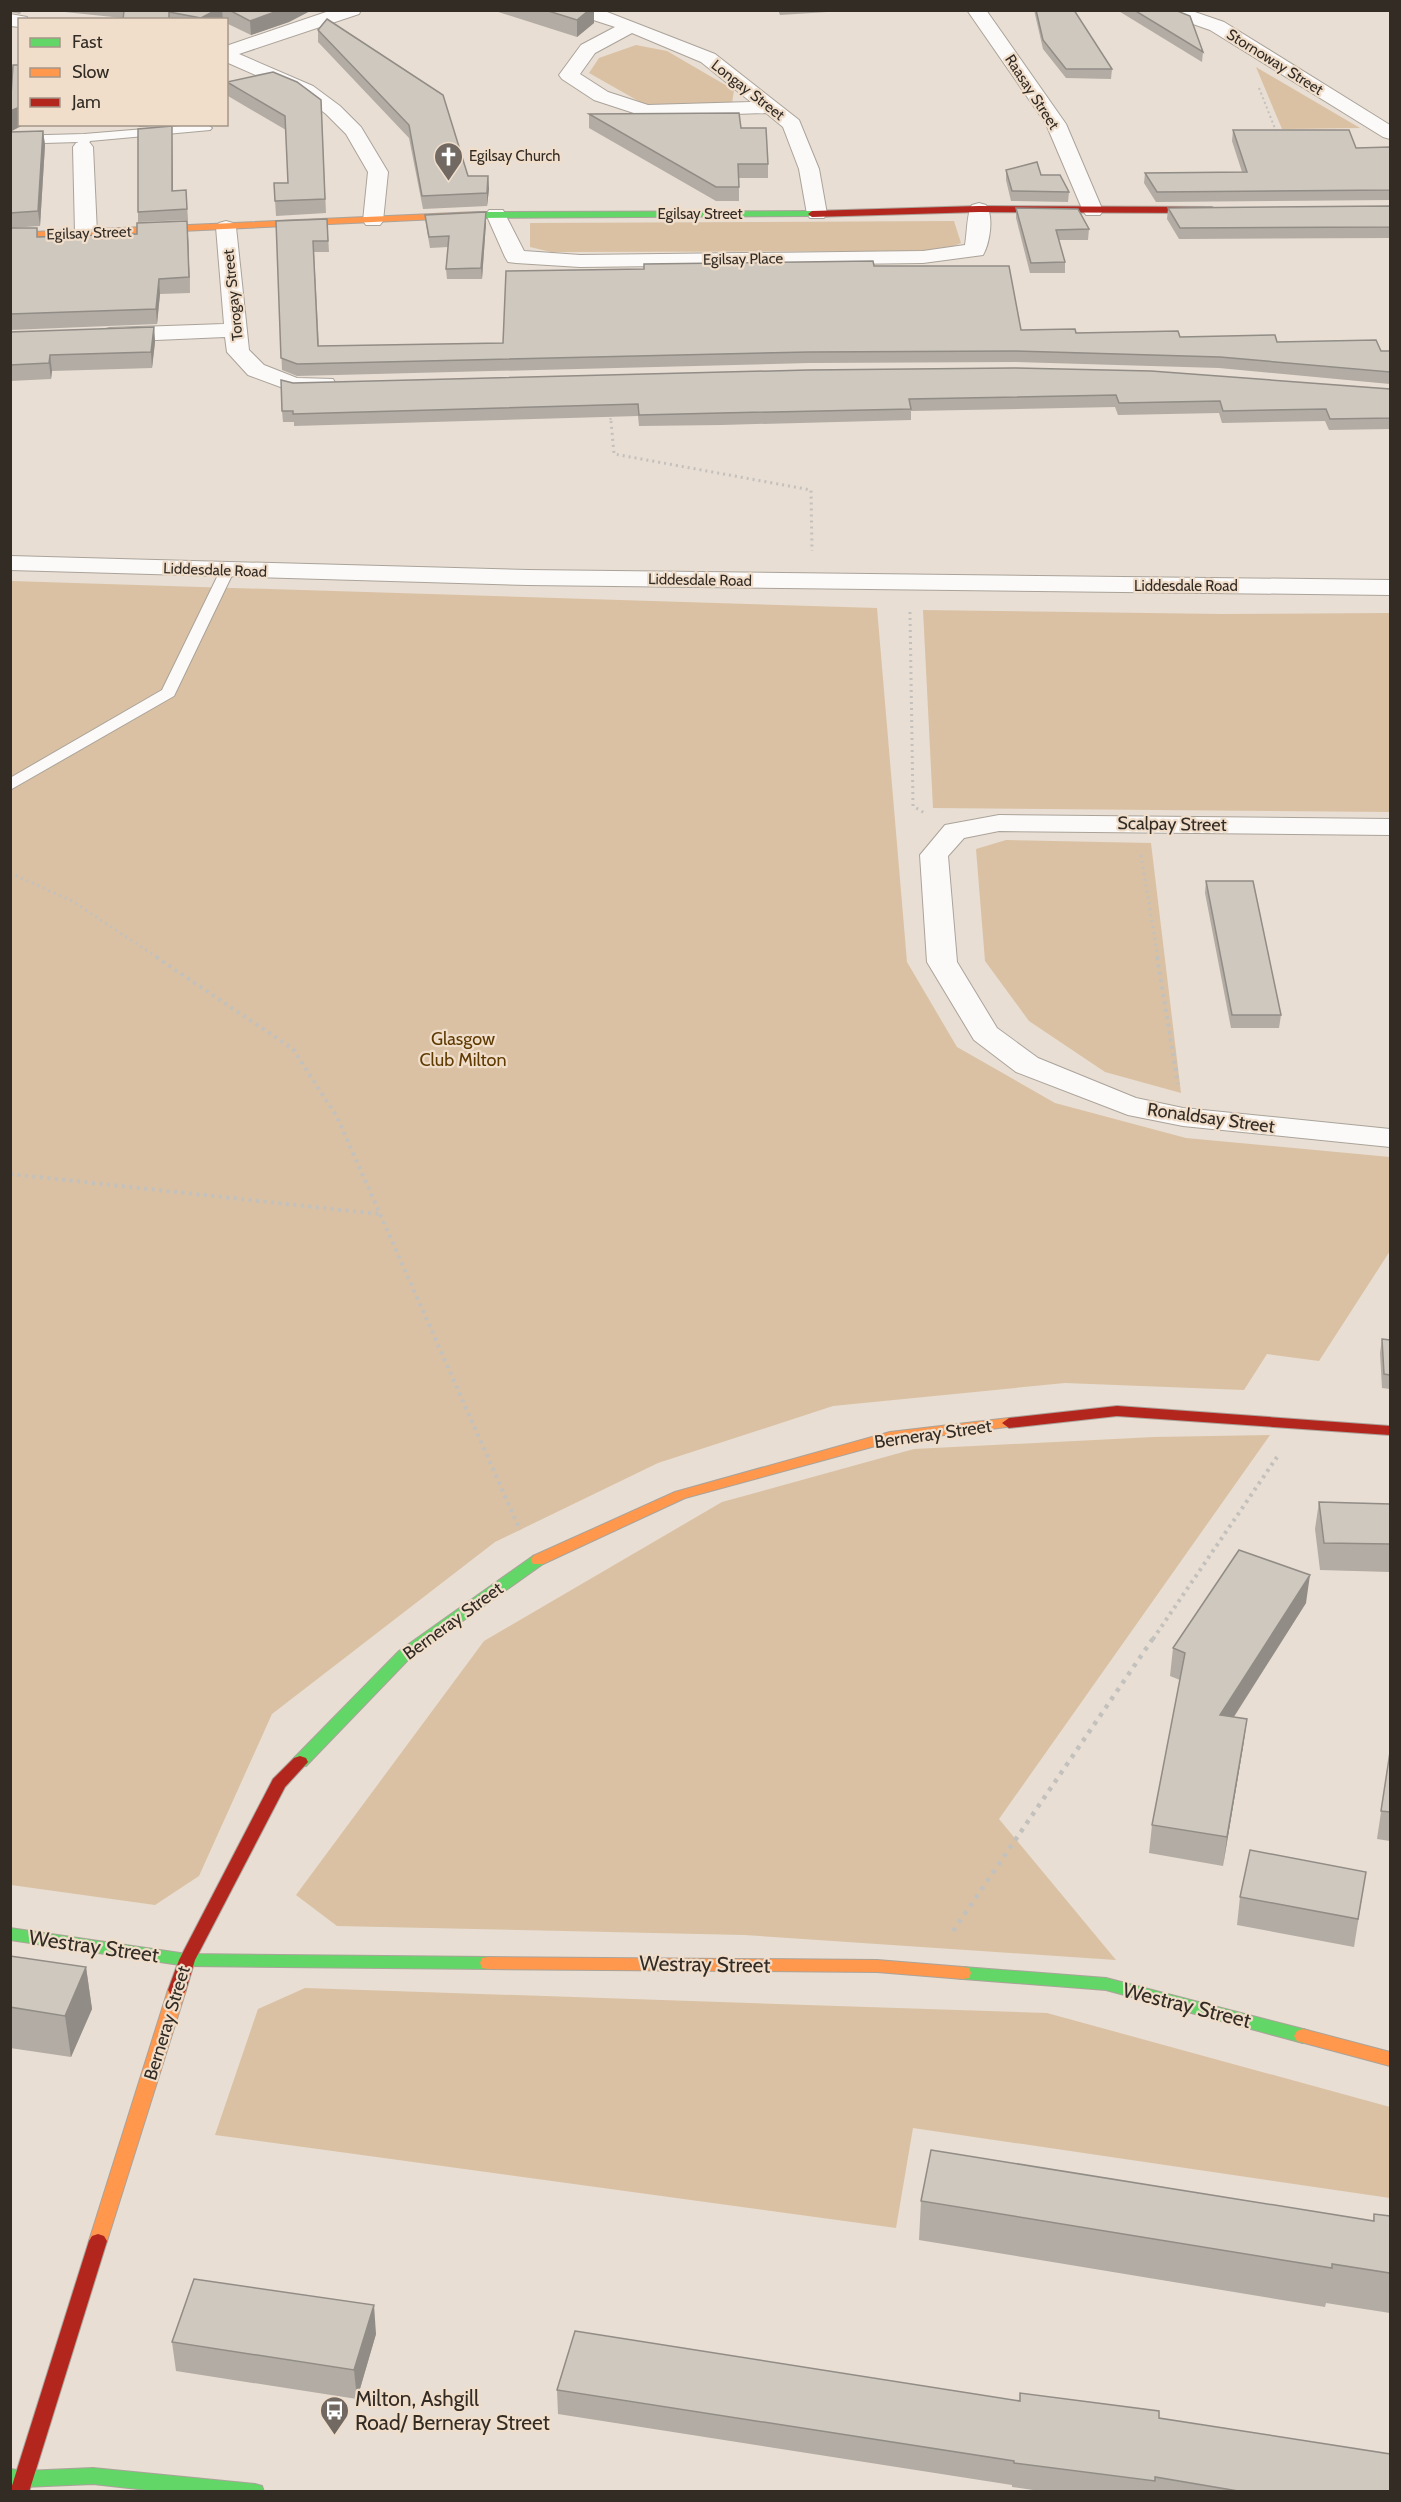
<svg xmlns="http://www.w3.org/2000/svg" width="1401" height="2502" font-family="Cabin,sans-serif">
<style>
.green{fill:#dac1a3}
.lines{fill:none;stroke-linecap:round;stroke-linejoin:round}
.lane-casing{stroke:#aaa39a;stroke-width:2}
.street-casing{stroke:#aaa39a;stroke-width:2}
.fast-casing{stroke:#aaa39a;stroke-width:2}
.slow-casing{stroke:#aaa39a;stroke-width:2}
.jam-casing{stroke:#aaa39a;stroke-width:2}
.path-far3{stroke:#c3c1bd;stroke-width:2;stroke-dasharray:2 3;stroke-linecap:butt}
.path-far2{stroke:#c3c1bd;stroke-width:3;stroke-dasharray:2 4;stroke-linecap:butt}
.path-far1{stroke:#c3c1bd;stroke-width:4;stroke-dasharray:3 4.5;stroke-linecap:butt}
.path{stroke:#c3c1bd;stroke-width:4.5;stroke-dasharray:4 6;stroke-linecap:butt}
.lane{fill:#fcfaf8;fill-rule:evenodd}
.street{fill:#fcfaf8;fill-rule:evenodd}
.fast{fill:#63d668;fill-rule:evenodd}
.slow{fill:#ff974d;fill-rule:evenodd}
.jam{fill:#b3261e;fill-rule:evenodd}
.wall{fill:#b2aca4}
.shaded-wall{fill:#918c86}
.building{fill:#cfc8bf;stroke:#918c86;stroke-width:1.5}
.labels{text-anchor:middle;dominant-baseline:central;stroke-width:4.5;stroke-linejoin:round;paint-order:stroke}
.far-street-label{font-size:15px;fill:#332c25;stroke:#f0decb}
.far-poi-label{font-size:15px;fill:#332c25;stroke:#f0decb;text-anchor:start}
.street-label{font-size:18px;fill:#332c25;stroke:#f0decb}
.park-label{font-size:18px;fill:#5f3b02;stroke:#f0decb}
.near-street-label{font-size:21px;fill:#332c25;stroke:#f0decb}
.near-poi-label{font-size:21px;fill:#332c25;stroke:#f0decb;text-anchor:start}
</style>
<rect width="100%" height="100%" fill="#e8ded3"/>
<!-- green -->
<path class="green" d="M636,45L667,51L734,90L732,104L649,107L589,73L599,58Z
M1256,67L1360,128L1282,129Z
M954,221L961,243L942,251L551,252L530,247V223Z
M11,581L877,608L907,962L957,1047L1055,1103L1186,1138L1390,1157V1251L1319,1361L1267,1354L1244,1390L1065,1383L833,1406L658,1463L495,1542L272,1714L199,1876L155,1905L11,1885Z
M923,610L1222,614L1390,613V812L933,808Z
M1006,840L1151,843L1181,1093L1105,1072L1029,1021L985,961L976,849Z
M1270,1435L999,1819L1116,1960L744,1935L337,1926L296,1895L484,1641L722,1502L914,1449L1154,1437Z
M305,1988L1047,2013L1390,2107V2198L913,2128L896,2228L215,2135L258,2009Z"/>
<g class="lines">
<defs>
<path id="lane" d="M206,124L212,128L210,130L90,141L87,150L83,151L77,147L78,142L10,144V136L84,134Z
M227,567L234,571L174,696L10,790V778L162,690L220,571Z"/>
<path id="street" d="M332,10H361L359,14L239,54L313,86L340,106L361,127L388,172L383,221L380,225H366L363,221L368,172L346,134L326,114L299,94L226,62V46Z
M573,10H602L715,54L799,120L819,169L827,214L824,218H810L807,214L799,169L783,127L766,113L646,117L594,100L562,79L559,75L581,45L615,27L575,14ZM632,33L701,62L751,102L648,105L608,92L580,74L595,53Z
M967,10H986L1066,124L1103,211L1100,215H1086L1083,211L1046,124Z
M1144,10H1189L1224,22L1390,125V139L1383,137L1210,30L1173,17L1146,14Z
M10,14L27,17L28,20H20V27L10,26Z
M83,141L90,143L93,147L97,233L93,237H79L75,233L73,147L76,143Z
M979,203L986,205C994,216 990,243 983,255L923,263L580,267L516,263L508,262L505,257L486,214L489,210H503L524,251L580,255L923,251L965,245C967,235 967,211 972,205Z
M226,221L233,223L236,227L249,350L264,365L297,378L333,379L336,384L333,389L294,392L248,375L227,352L225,337L110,342L102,340L99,335L102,330L110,328L224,324L216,227L219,223Z
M10,556L528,570L1390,580V595L528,585L10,570Z
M999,815L1390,819V835L999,831L964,838L948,856L957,962L997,1028L1038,1058L1136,1098L1183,1108L1390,1129V1147L1183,1126L1128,1115L1016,1072L974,1040L927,962L920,855L945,825Z"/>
<path id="fast" d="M812,211L816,214L815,216L478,218L474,215L478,212Z
M538,1555L543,1556L545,1560L543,1564L409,1659L306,1766H294L292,1762L294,1758L399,1651L533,1556Z
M10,1928L187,1954L488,1957L494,1958L496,1963L494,1968L488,1969L187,1966L10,1940Z
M963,1967L1106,1978L1303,2029L1309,2031L1312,2036L1309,2041L1303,2043L1106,1990L963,1979L957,1978L955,1973L957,1968Z
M93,2468L255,2484L262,2486L264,2492H165L93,2484L24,2487L10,2485V2469L24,2471Z"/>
<path id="slow" d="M478,212L481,213V217L10,239V233Z
M1009,1418L1016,1423L1014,1426L890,1442L685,1498L543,1564H533L531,1560L533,1556L675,1492L890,1432Z
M488,1957L877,1960L963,1967L969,1968L971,1973L969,1978L963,1979L877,1972L488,1969L482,1968L480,1963L482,1958Z
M177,1984L183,1985L186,1990L107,2241L104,2246L98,2248L92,2246L89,2241L168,1990L171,1985Z
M1303,2029L1390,2052V2066L1297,2041L1294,2036L1297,2031Z"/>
<path id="jam" d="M979,206L1212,207L1216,210L1212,213L979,212L812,217L808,214L812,211Z
M1117,1406L1390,1426V1435L1117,1416L1009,1428L1002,1423L1009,1418Z
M300,1756L306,1758L308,1762L285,1787L195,1960L186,1990L183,1995L177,1996L171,1995L168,1990L179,1960L273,1779L294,1758Z
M98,2234L104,2236L107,2241L29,2492H10L89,2241L92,2236Z"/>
</defs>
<!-- lane casing -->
<use href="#lane" class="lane-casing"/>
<!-- street casing -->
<use href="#street" class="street-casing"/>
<!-- fast casing -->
<use href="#fast" class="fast-casing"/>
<!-- slow casing -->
<use href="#slow" class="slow-casing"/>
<!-- jam casing -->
<use href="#jam" class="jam-casing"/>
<!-- path-far3 -->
<path class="path-far3" d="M1259,88L1276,131H1279
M610,413L611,423"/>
<!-- path-far2 -->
<path class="path-far2" d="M611,421L614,454L811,490L812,551
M910,612L913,806L926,814
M1141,855L1158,958
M10,873L72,901L158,958"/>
<!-- path-far1 -->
<path class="path-far1" d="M156,957L293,1049L337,1117L520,1530
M1157,957L1178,1084
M10,1174L379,1214
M1153,1639L1277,1457"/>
<!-- path -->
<path class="path" d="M953,1931L1154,1637"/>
<!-- lane -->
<use href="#lane" class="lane"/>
<!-- street -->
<use href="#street" class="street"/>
<!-- fast -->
<use href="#fast" class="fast"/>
<!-- slow -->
<use href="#slow" class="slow"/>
<!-- jam -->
<use href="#jam" class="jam"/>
</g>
<!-- wall -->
<path class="wall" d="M10,10H22L20,14L10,12Z
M45,10H312L289,22L251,35L226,23V20H123V18Z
M492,10H594V23L577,37Z
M778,10H859L780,15Z
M1034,10H1074L1112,69L1111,79L1066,78L1043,49Z
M1117,10H1175L1203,52L1202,62Z
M318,30L468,176H488L489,189L487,206L423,209L409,138L318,42Z
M227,82L321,100L326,213L276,216L274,183H288L286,130L228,96Z
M589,114L741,128L768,164V178H739V201H716L589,128Z
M1233,130L1356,148L1390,147V200L1156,202L1144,183L1145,173L1242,172L1232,141Z
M43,131L45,145L40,226L10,228V132Z
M172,136L173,191L186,190L188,220L138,222V212Z
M1006,170L1041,175L1069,192L1068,202L1011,201L1006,180Z
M1390,206V238L1179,239L1167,219L1168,208Z
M1016,208L1089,229L1088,240H1059L1065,262V273H1030L1016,218Z
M486,212V223L482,279H447L446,269L448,247L430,248L426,225L425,215Z
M327,219L329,252H314L319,346L503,343L874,266L1021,330L1277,342L1381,351H1390V384L1219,368L1014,362L809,363L297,376L282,370L276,221Z
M10,228L38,237L188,236L190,293L160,294L157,324L10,330Z
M154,327L155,342L152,368L52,371L51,379L10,381V332Z
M293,383L1390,389V429L1329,430L1325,421L1222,423L1219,413L1118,415L1115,407L911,411V420L721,425L639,426L638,416L294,426V422H283L282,411Z
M1206,881L1281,1015L1279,1028H1231L1205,893Z
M1382,1339L1390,1340V1389L1382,1388L1380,1353Z
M1319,1502L1390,1504V1572L1320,1570L1315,1529Z
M1306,1603L1234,1717L1247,1719L1243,1747L1223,1866L1149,1853L1152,1825L1180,1680L1170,1676L1173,1648Z
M1390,1752V1841L1377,1839Z
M1366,1872L1354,1947L1237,1925L1240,1897Z
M10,1956L86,1967L92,2009L71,2057L10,2048Z
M921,2201L1373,2221L1374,2214L1390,2216V2313L1326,2303L1325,2307L919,2240Z
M376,2334L357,2399L176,2371L172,2342Z
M557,2390L1020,2401L1159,2418L1390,2492H1047L1012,2487V2485L558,2414Z"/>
<!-- shaded-wall -->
<path class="shaded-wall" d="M216,10H222L223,20H201V18Z
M280,10H312L289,22L251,35L250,21Z
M589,10H594V23L577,37V20Z
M20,107V124H25L12,131L10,111Z
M139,124H172L139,127Z
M172,126V136L173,201L172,191Z
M43,131L45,145L40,226L38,211Z
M488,176L489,189L487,206V193Z
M486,212V223L482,279L481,268Z
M187,221L188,236L190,293L189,277Z
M159,279L160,294L157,324L156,309Z
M154,327L155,342L152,368L151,352Z
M50,355L52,371L51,379L49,363Z
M1310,1575L1306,1603L1217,1743L1220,1715Z
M1247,1719L1243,1747L1223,1866L1227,1837Z
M86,1967L92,2009L71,2057L65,2016Z
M374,2305L376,2334L357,2399L354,2370Z"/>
<!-- building -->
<path class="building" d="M124,10H216L201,18L169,12V20H123Z
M229,10H280L250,21Z
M545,10H589L577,20Z
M1036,10H1074L1112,69H1066L1043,40Z
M1134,10H1175L1190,16L1203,52Z
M327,19L443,95L468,176H488L487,193L422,196L409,125L318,30Z
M13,65H20V107L10,111Z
M273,72L297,82L321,100L325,199L275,201L274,183H288L285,116L227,82Z
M739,113L741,128H766L768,164H738L739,187H716L589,114Z
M172,126V191L186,190L187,209L138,212V129Z
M1233,130H1349L1356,148L1390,147V190L1157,192L1145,173L1247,172Z
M43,131L38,211L10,213V132Z
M1037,162L1041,175H1060L1069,192L1012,191L1006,170Z
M1390,206V227L1180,228L1168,208Z
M1016,208L1078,209L1089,229L1056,230L1065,262L1031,263Z
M486,212L481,268L446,269L449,236L429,237L425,215Z
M327,219L328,241H313L318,346L503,343L506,271L644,269V264L873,261L874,266H1009L1021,330L1075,329L1076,333L1178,331L1180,337L1275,335L1277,342L1376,340L1381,351H1390V372L1220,357L1014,351L809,352L297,364L281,358L276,221Z
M187,221L189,277L159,279L156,309L10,314V228H37V237L101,235L137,234V223Z
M154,327L151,352L50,355L49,363L10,365V332Z
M1013,368L1151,371L1390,389V418L1330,419L1326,409L1223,411L1220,401L1119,403L1116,395L909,399L911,409L721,413L639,415L638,404L293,414V411H282L281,380L293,383L808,370Z
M1206,881H1253L1281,1015H1232Z
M1382,1339L1390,1340V1375L1384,1374Z
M1319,1502L1390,1504V1544L1324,1543Z
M1239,1550L1310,1575L1220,1715L1247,1719L1227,1837L1152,1825L1185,1653L1173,1648Z
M1390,1752V1812L1381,1811Z
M1250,1850L1366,1872L1358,1919L1240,1897Z
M10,1956L86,1967L65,2016L10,2007Z
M931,2150L1374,2221V2214L1390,2216V2273L1332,2264V2268L921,2201Z
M194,2279L374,2305L354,2370L172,2342Z
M575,2331L1020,2401V2393L1159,2411V2418L1390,2454V2492H1244L1155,2477V2481L1014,2463V2461L557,2390Z"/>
<!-- icons -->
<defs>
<symbol id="church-pin" viewBox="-11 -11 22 30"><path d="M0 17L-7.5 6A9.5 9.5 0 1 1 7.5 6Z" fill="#726a62" stroke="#f0decb"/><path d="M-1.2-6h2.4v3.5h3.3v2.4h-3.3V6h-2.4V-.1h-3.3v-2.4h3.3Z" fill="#fff"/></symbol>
<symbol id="bus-pin" viewBox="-11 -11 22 30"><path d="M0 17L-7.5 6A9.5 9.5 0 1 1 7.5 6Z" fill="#726a62" stroke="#f0decb"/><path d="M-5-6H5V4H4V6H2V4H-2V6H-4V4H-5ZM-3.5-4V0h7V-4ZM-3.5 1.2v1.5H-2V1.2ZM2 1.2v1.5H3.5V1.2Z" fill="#fff"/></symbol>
</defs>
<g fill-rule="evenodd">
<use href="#church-pin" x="432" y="140" width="33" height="45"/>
<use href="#bus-pin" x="318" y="2394" width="33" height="45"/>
</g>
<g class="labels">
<!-- far-street labels -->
<g class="far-street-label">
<text transform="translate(1275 62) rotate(32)">Stornoway Street</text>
<text transform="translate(748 90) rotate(38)">Longay Street</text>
<text transform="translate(1032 92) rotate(57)">Raasay Street</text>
<text x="700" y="214">Egilsay Street</text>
<text transform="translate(89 233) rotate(-2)">Egilsay Street</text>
<text transform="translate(743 259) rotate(-1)">Egilsay Place</text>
<text transform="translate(233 295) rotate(-96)">Torogay Street</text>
<text transform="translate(215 570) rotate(2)">Liddesdale Road</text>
<text transform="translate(700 580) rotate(1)">Liddesdale Road</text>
<text x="1186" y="586">Liddesdale Road</text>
</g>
<!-- far-poi labels -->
<g class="far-poi-label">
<text x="469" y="156">Egilsay Church</text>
</g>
<!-- street labels -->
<g class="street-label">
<text transform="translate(1172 824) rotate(1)">Scalpay Street</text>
<text transform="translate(1211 1118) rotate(8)">Ronaldsay Street</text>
<text transform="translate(933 1434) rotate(-8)">Berneray Street</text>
<text transform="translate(453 1621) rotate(-36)">Berneray Street</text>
<text transform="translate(167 2023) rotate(-73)">Berneray Street</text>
</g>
<!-- park labels -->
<g class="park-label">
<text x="463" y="1039">Glasgow<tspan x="463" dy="21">Club Milton</tspan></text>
</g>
<!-- near-street labels -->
<g class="near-street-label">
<text transform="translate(94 1946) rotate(8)">Westray Street</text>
<text transform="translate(705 1964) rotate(1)">Westray Street</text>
<text transform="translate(1187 2005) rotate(14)">Westray Street</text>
</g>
<!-- near-poi labels -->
<g class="near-poi-label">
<text x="355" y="2398">Milton, Ashgill<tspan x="355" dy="24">Road/ Berneray Street</tspan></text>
</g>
</g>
<!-- border -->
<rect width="1401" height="2502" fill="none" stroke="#332c25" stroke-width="24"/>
<!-- legend -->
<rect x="18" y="18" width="210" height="108" fill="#f0decb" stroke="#a49789" stroke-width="1.5"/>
<rect x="30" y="38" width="30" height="9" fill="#63d668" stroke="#a49789" stroke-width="1.5"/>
<text x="72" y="48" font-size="18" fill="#332c25">Fast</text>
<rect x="30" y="68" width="30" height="9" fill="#ff974d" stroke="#a49789" stroke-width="1.5"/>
<text x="72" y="78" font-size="18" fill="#332c25">Slow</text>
<rect x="30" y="98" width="30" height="9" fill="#b3261e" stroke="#a49789" stroke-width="1.5"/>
<text x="72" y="108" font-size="18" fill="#332c25">Jam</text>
</svg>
